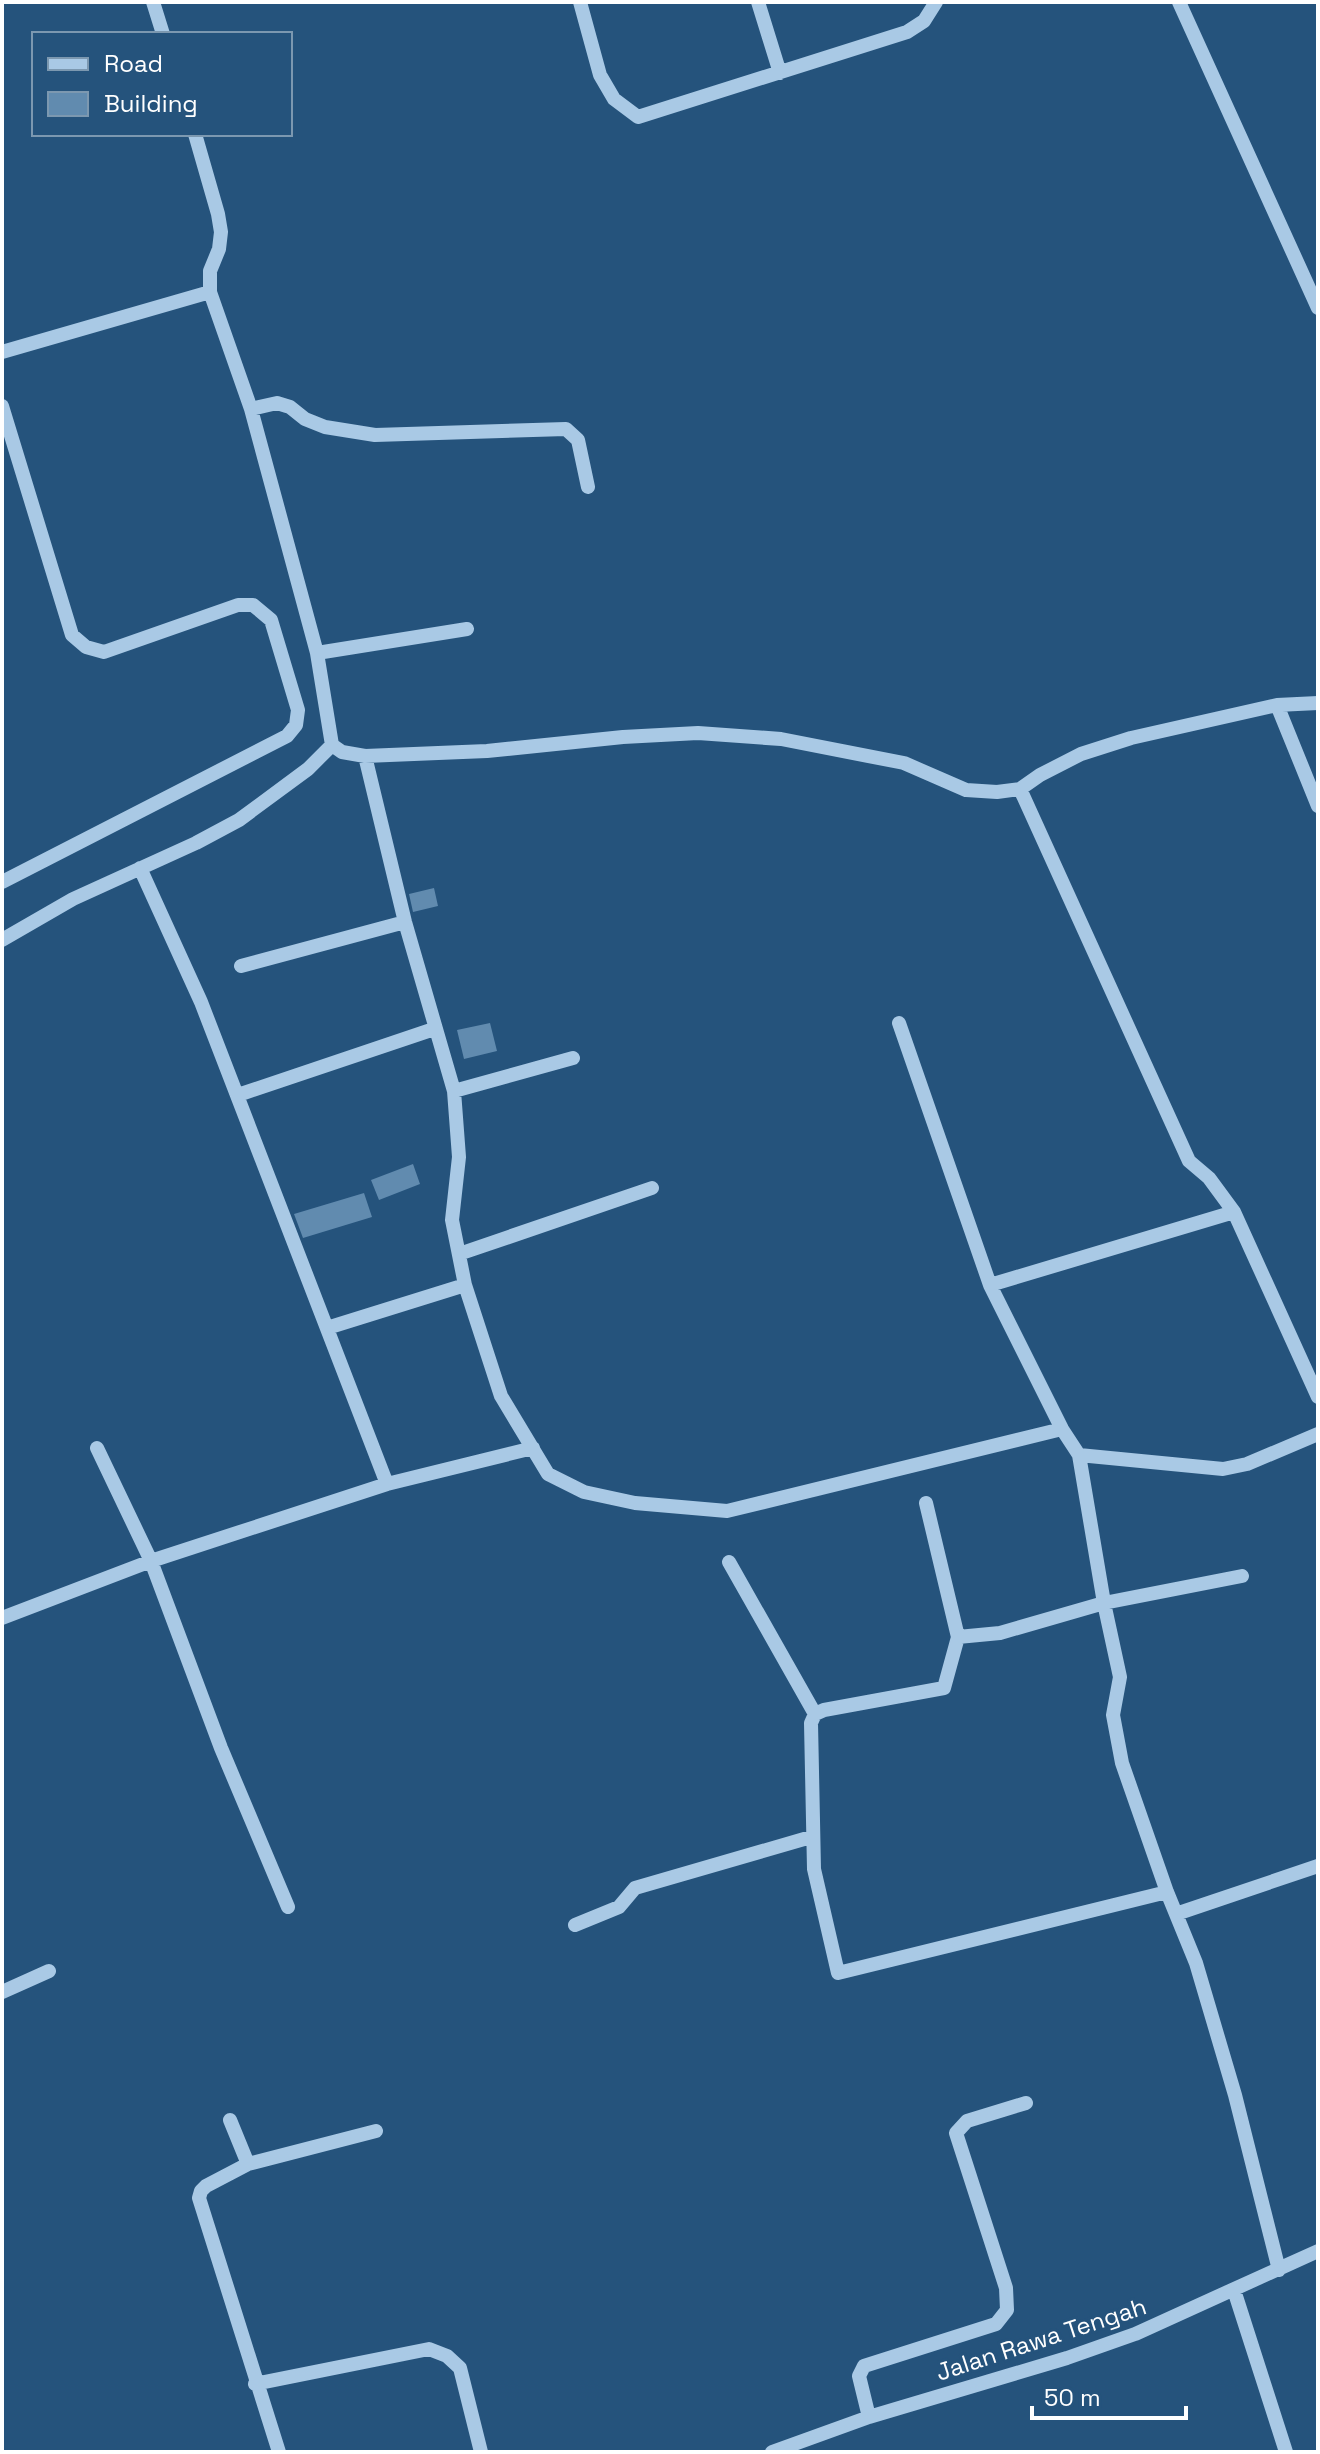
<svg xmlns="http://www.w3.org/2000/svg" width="1320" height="2454" font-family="'Space Grotesk',sans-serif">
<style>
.building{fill:#618baf}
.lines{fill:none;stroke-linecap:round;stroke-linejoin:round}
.minor{stroke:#a9c9e5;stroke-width:14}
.labels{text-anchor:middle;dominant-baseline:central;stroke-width:6;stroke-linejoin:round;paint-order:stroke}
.street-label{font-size:24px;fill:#fff;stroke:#25537c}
</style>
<rect width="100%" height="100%" fill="#25537c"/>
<!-- building -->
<path class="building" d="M434,888L438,906L413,912L409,894Z
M490,1023L497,1051L464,1059L457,1030Z
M413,1164L420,1184L379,1200L371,1180Z
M364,1193L372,1217L303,1238L294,1214Z"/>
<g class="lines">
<!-- minor -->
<path class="minor" d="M153,2L163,34
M580,2L600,75L614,99L638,117L907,32L924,21L936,2
M758,2L780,73
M1179,2L1318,308
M195,134L218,214L221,232L219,249L210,271V292L251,409L317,653L332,745L342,752L365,756L487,751L623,737L698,733L781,739L904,763L966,790L997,792L1020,789L1040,775L1081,754L1131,738L1277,705L1318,703
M2,352L210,292
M2,406L72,635L86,647L104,652L238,605H253L271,620L298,710L296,725L287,736L2,882
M251,409L277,403L290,407L305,419L325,427L375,435L566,429L578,440L588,487
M317,653L467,629
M1277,705L1318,806
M365,756L405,922L454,1091L459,1157L452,1220L465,1285L501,1396L548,1474L584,1492L635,1503L727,1511L1062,1429
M1020,789L1189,1161L1209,1178L1234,1212L1318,1397
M140,868L201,1002L387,1484
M2,940L73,899L196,843L239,820L308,769L332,745
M241,966L405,922
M899,1023L990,1285
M454,1091L573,1058
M238,1095L434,1029
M1234,1212L990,1285L1062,1429L1079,1455L1104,1603L1120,1677L1113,1715L1122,1763L1167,1892L1196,1963L1235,2095L1279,2270
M459,1254L652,1188
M327,1328L465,1285
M97,1448L151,1561L221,1748L288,1907
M1079,1455L1223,1469L1247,1464L1318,1434
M926,1503L958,1637L944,1688L824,1710L815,1714L811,1723L814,1869L838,1973L1167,1892
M729,1562L815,1714
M2,1618L151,1561L387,1484L533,1448
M958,1637L1000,1633L1104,1603L1242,1576
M1176,1914L1318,1866
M575,1925L619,1907L635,1888L811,1837
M2,1992L49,1971
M230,2120L248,2164L206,2186L201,2191L199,2198L279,2452
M248,2164L376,2131
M1234,2290L1286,2452
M255,2384L429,2349L447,2356L460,2368L481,2452
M869,2417L859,2376L864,2366L996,2324L1007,2310L1006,2288L956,2133L967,2121L1026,2103
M772,2452L869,2417L1067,2358L1135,2334L1318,2251"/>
</g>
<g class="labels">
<!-- street labels -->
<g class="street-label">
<text transform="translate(1041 2339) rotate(-18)">Jalan Rawa Tengah</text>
</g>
</g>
<!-- border -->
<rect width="1320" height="2454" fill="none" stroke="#ffffff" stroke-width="8"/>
<!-- legend -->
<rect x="32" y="32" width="260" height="104" fill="#25537c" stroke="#7c98b0" stroke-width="2"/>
<rect x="48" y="58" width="40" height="12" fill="#a9c9e5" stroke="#7c98b0" stroke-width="2"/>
<text x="104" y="72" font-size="24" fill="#ffffff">Road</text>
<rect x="48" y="92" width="40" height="24" fill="#618baf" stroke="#7c98b0" stroke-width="2"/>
<text x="104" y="112" font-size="24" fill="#ffffff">Building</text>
<!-- scale -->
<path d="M1032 2406v12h154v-12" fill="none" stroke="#ffffff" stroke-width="4"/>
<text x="1044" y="2406" font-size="24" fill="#ffffff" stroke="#25537c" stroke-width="6" paint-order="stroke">50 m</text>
</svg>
